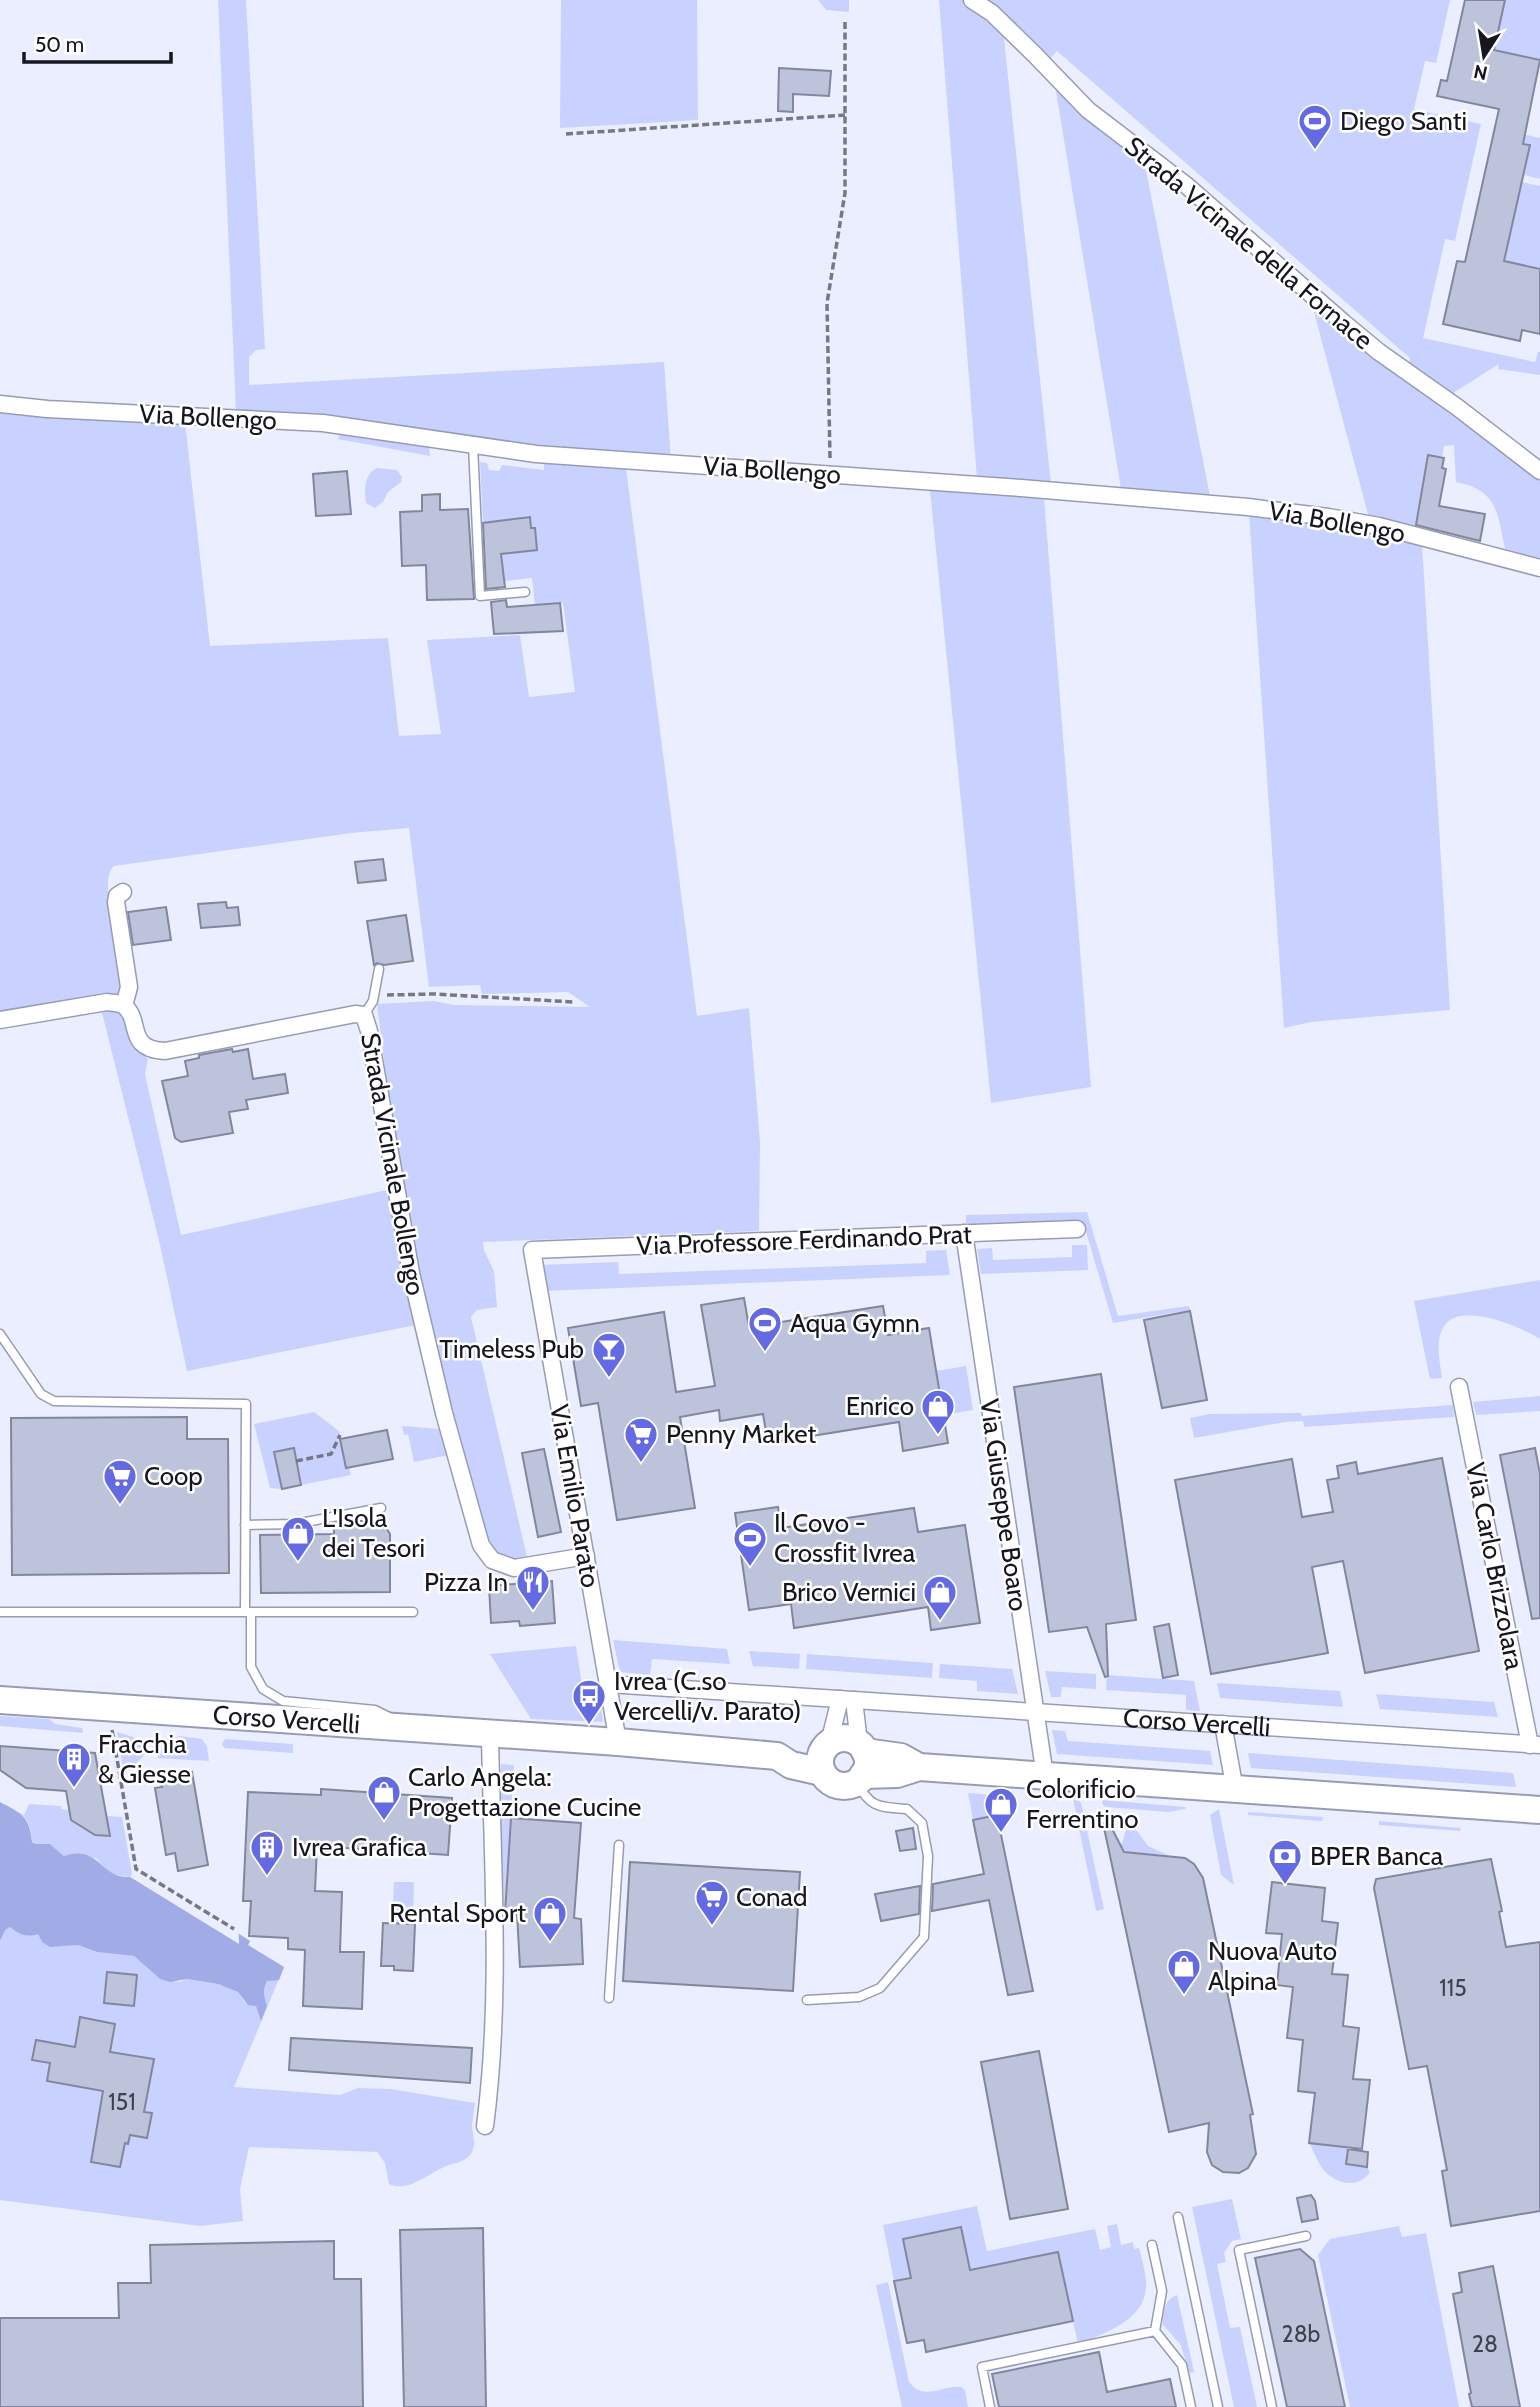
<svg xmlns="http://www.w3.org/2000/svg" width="1540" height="2407" font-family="Cabin,sans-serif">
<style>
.green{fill:#c9d2fe}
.forest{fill:#a1abe5}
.building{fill:#bec3dc;stroke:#82869e;stroke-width:2}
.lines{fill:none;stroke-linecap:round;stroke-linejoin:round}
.lane-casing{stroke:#979cb4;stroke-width:11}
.street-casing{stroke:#979cb4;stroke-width:19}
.primary-casing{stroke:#979cb4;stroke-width:30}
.path{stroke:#767884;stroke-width:3.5;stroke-dasharray:7 3.5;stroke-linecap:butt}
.lane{stroke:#fff;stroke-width:8}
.street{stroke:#fff;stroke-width:16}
.primary{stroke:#fff;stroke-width:26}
.labels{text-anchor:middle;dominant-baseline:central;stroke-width:5;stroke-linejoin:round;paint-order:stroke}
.number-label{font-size:23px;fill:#3f414e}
.poi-label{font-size:26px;fill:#15161f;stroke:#fff;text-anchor:start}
.street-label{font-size:26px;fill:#15161f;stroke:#fff}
</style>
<rect width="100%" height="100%" fill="#ebeefe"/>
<!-- green -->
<path class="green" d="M218,0H246L265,349L256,350L249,357V385L664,362L671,460L538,450L236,412Z
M561,0H697L698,120L560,128Z
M818,0H849V12L826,10Z
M939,0H964L1003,29L1051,484L977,479Z
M981,0H1450L1436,63L1425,61L1414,109L1481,124L1455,241L1445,239L1423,338L1535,362L1538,352H1540V375L1498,369L1499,364L1450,395L1409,367L1410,358L1057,51L1048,61Z
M1505,0H1540V60L1494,50Z
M1055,85L1144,160L1210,496L1121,489Z
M1498,128L1540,138V179L1524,175L1530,145L1496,138Z
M1522,182L1540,186V269L1504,261Z
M1311,301L1540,479V562L1506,552C1497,516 1500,490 1456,482L1454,445L1444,446L1442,457L1428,455L1415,530L1369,518Z
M0,410L185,422L210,646L388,638L399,736L441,734L427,640L520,635L529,697L575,692L563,603L535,605L532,578L486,583L480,462L487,463L489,470L499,471L502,465L544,470V463L626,468L697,1016L749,1008L760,1142L759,1231L483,1242L484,1250L494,1271L497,1307L477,1310L471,1317L528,1561C508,1565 494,1552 484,1537L458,1432L427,1327L398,1171L377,1004L434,1001L454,1005L590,1007L568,992L482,994L480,985L429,987L409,828L351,833L114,866C107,873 108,883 108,892L123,994L117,997L0,1015Z
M345,432L429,446L430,456L338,439L339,436Z
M377,468L397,470L402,477L401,482L388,492L383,502L375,508L366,503C364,490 364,474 377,468Z
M930,490L1044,498L1091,1087L991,1103Z
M1249,513L1333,523L1422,543L1450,1010L1311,1022L1284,1028Z
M101,1009L119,1013L127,1026L132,1043L148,1059L145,1074L181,1235L392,1189L416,1325L187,1371L160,1245Z
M1087,1212L1118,1316L1189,1306L1190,1310L1113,1323L1083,1222L966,1225V1215Z
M1072,1245H1087L1088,1270L981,1274L977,1249L992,1248L993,1260L1072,1257Z
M946,1250L950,1275L544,1291L539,1265L618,1262L619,1274L926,1263V1251Z
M1540,1280V1339C1521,1327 1458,1299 1443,1328C1435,1342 1440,1363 1442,1378L1430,1379L1414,1301Z
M966,1366L973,1410L944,1415L936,1371Z
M1540,1396V1411L1476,1415L1473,1402Z
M1453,1405L1454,1417L1304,1427L1303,1421L1285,1422L1194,1438L1190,1418L1210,1414L1301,1413L1302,1416Z
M314,1412L339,1431L346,1468L349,1467L351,1475L301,1485L293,1448L274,1452L282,1489L270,1488L254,1424Z
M402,1426L441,1429L449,1455L414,1462L408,1434L404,1435Z
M613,1640L727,1649L730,1664L652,1659L650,1675L620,1672Z
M576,1646L582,1685L598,1686L603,1722L531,1719L490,1654Z
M749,1651L800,1654L799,1669L753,1666Z
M807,1654L933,1663L932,1678L806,1669Z
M940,1664L1012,1669L1018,1694L977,1691V1681L939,1678Z
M1045,1671L1096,1674V1689L1062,1687L1061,1697H1051Z
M1107,1675L1194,1681L1200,1711L1186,1710V1695L1106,1690Z
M1217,1683L1340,1691L1343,1707L1220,1698Z
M1376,1694L1494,1702L1498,1717L1380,1709Z
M0,1716L49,1719L55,1724L82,1728L83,1733L0,1726Z
M1052,1730L1065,1731L1068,1741L1210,1751L1213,1765L1057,1754Z
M117,1732L139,1739L146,1753L135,1765L123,1768Z
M179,1736L202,1739L207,1747L209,1761L157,1758L164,1744Z
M225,1739L293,1744V1753L224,1748L222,1744Z
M1248,1753L1513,1773L1516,1787L1251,1768Z
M501,1764L514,1765L504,1913L500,1777Z
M968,1793L993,1795L997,1815L973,1820Z
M1073,1799L1080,1801L1082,1807L1104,1909L1096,1911Z
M1102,1800L1186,1807L1185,1809L1169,1812L1106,1807L1103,1805Z
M0,1801L24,1815L29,1804L61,1806V1809L69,1810L71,1820L95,1835L109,1836L106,1816L122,1817L132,1874L130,1878L239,1944L238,1933L250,1941L248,1945L284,1967L234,2087L340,2095L358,2088L391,2089L475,2103C474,2110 473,2118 472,2125C472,2135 477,2141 472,2152C466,2163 455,2162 444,2167C428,2174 408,2193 389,2184L385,2163L377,2152L249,2147L240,2189L243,2221L200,2226L0,2200V1941L4,1930L10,1927L38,1934L42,1942L60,1946L69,1944L78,1945L97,1952L134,1956L160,1979L179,1982L187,1979L218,1984L238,1992L244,2001L256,2005L261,2020L267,2006C263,1996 262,1991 267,1981L276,1979L239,1935L240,1945L130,1877L111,1874L96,1858L64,1856L50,1844H36L32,1841C30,1815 21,1813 0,1801Z
M1219,1809L1234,1885L1221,1875L1210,1815Z
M1248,1812L1323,1817L1322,1821L1248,1815Z
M1379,1821L1461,1828L1460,1831L1379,1825Z
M1132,1828L1137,1831L1148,1846L1168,1855L1127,1852L1121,1846L1126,1830Z
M394,1882H414L413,1924L392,1923Z
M1309,2143L1348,2148L1346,2164L1367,2167L1370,2172C1358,2190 1334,2184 1322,2168C1317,2161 1314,2151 1309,2143Z
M1232,2199L1241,2239L1232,2241L1224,2253L1226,2262L1217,2264L1230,2328L1240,2327L1257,2407H1234L1192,2207Z
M977,2206L987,2251L1095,2229L1100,2250L1111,2247L1107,2226L1117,2224L1121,2245L1133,2242L1134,2249L1139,2248C1142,2258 1145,2270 1146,2281C1149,2319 1106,2333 1078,2344L1058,2252L970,2270L960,2227L903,2239L911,2278L894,2281L883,2225Z
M1399,2226L1402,2237L1426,2233L1459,2407H1350L1318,2255L1330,2239Z
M888,2282L909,2382C925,2402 941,2385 961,2387L965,2390L968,2407H902L876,2285Z
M1177,2295L1194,2372L1189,2373L1181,2345L1163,2325C1162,2312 1165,2299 1177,2295Z"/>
<!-- forest -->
<path class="forest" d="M0,1802C22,1814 29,1815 32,1842L36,1844H50L64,1856C100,1844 100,1879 130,1877L239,1944V1934L250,1941L248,1945L284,1967L279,1980L267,1981C262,1991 264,1996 267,2006L261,2021L256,2006L248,2005L238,1992L218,1984L187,1979L170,1982L160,1979L134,1956L97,1952L78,1945L50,1947L42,1942L38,1934C26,1938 19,1934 10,1927L5,1930L0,1941Z"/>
<!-- building -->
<path class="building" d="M1465,0H1505L1494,50L1540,60L1523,144L1530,145L1504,261L1540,269V334L1522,330L1520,341L1443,324L1457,261L1465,262L1499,109L1437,96L1441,80L1447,81Z
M779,68L831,71L829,96L793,94V112L778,111Z
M1428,455L1444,458L1442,468L1446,469L1439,506L1485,514L1480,541L1416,525Z
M347,471L351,514L316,516L313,474Z
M440,494V510L468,509L474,599L427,600L426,565L402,566L400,512L422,511V495Z
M530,517L531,528H535L537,550L501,554L505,587L486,589L483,523Z
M506,600L507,607L560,603L563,631L494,634L491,602Z
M383,859L386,880L358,883L355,862Z
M226,902L227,908L238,907L240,925L201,928L198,904Z
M166,907L171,940L133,945L128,912Z
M406,915L413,961L384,965L377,963L374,965L367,921Z
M232,1049L233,1052L248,1049L253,1079L285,1074L288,1093L246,1100L248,1109L229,1112L233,1133L181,1142L175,1138L162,1081L188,1076L185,1061L199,1058V1055Z
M744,1298L749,1327L883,1306L888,1335L929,1328L948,1443L903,1451L899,1422L768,1443L763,1414L720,1421L719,1410L680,1417L695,1508L617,1520L598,1403L581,1406L568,1328L664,1312L676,1392L715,1386L701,1305Z
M1190,1311L1207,1400L1162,1408L1144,1320Z
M1101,1374L1136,1620L1106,1624L1108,1676L1105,1677L1087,1627L1049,1632L1014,1387Z
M187,1417V1439H228L229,1573L12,1575L11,1418Z
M387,1430L393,1459L346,1468L340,1439Z
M294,1448L301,1485L282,1489L274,1452Z
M1535,1448L1540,1474V1618L1532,1619L1500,1455Z
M544,1449L561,1532L538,1537L522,1453Z
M1442,1458L1479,1651L1365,1673L1343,1561L1312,1567L1328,1653L1211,1674L1175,1480L1292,1459L1302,1517L1333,1512L1327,1480L1339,1478L1337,1466L1356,1462L1358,1474Z
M778,1507L781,1528L914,1508L918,1532L965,1525L980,1623L931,1630L928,1607L794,1628L791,1604L749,1610L735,1513Z
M347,1521H382L390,1534V1592L261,1593L260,1535L334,1534V1523Z
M552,1581L555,1623L520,1626L519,1621L491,1623L489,1586Z
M1169,1624L1178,1675L1163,1678L1154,1627Z
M0,1746L95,1753L110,1836L95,1835L71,1820L66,1791L26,1788L0,1770Z
M192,1772L208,1865L178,1871L175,1853L166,1855L155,1788L162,1787L160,1777Z
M321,1789L452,1798L448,1855L317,1846L315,1891L342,1892L340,1952H364L362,2009L303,2006L305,1950L288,1949V1938L249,1936L251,1901H243L248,1792L321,1795Z
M997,1815L1033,1991L1008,1995L989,1900L932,1911L933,1884L984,1874L973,1820Z
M511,1818L581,1823L574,1918L581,1919L583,1964L520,1967L517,1914L505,1913Z
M1108,1821L1124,1852L1185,1858L1194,1864L1203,1878L1253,2114L1250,2115L1256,2154L1248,2168L1239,2173L1223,2172L1212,2165L1207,2152L1209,2123L1169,2132L1103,1823Z
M913,1828L916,1849L900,1851L896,1831Z
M1491,1859L1502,1911L1499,1912L1506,1947L1540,1942V2211L1451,2226L1442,2171L1447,2170L1427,2066L1409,2069L1374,1888L1376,1879Z
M630,1862L800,1872L793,1991L623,1981Z
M1272,1882L1325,1888L1322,1921L1338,1923L1332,1974L1348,1975L1343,2026L1359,2028L1353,2079L1370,2080L1362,2149L1309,2143L1315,2093L1298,2091L1303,2040L1287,2038L1293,1987L1277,1985L1282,1934L1266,1933Z
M920,1886L919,1914L881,1921L875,1894Z
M383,1923L415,1924L413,1971L394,1970V1966H381Z
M107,1972L137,1975L134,2006L104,2003Z
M80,2017L115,2024L110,2052L154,2059L144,2112L152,2113L147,2138L130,2135L128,2144L125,2143L120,2167L91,2162L103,2091L47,2081L50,2063L32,2060L36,2040L75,2047Z
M291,2038L472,2048L470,2083L289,2070Z
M1039,2051L1068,2209L1010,2219L981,2062Z
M1348,2149L1368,2152L1367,2167L1346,2164Z
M1311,2195L1315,2201L1318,2219L1302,2222L1297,2198Z
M961,2227L970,2270L1058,2252L1073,2321L926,2352L924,2340L907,2343L894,2281L911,2278L903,2239Z
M483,2228L486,2407H404L400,2230Z
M334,2241V2279H361L363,2407H0V2318H119L118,2283H151L150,2245Z
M1300,2249L1314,2261L1345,2407H1287L1255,2258Z
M1493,2266L1520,2407H1472L1469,2394L1471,2393L1453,2294L1462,2292L1459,2273Z
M1099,2352L1107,2392L1170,2379L1176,2407H999L992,2374Z"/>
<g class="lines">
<defs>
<path id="lane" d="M473,445L480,596L525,592
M364,1015L373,1001L379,969
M0,1334L41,1394L54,1401L246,1404L245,1612
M245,1525L295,1524L381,1508
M0,1612H413
M251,1612V1667L263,1689L283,1701L375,1710L389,1717
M609,1998L619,1845
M807,2000L859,1997L880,1988L924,1937L928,1856L922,1823L907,1809C878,1807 871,1808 856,1782
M1178,2217L1218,2407
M1152,2245L1162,2291L1155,2331
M990,2407L982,2367L1155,2331L1182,2365L1191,2407
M1272,2407L1239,2250L1306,2236"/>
<g id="street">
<path d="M972,0L992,13L1035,55L1088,110L1186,185L1344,323L1379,352L1457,407L1540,471"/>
<path d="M0,404L47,409L323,423L536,454L1021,488L1248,507L1328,517L1379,526L1540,568"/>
<path d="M123,892L117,896L116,902L129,987L124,1006"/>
<path d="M0,1020L107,1002C112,1003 119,1003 123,1005C143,1019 124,1049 165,1051L355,1014L364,1015L369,1031L411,1273L444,1413L481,1545L492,1560L514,1568L586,1556"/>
<path d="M964,1233L1045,1776"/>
<path d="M1459,1387L1530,1745"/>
<path id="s1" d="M608,1684L1540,1745"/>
<path d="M854,1700L859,1743"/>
<path d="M1223,1724L1235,1790"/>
<path d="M618,1742L532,1250L1077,1229"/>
<path d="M829,1743L840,1699"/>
<path d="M485,2126C502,1996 492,1864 490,1734"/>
</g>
<g id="primary">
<path id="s2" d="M0,1700L618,1742L777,1756L791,1765L822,1772"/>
<circle cx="844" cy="1762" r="24"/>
<path d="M865,1752L901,1757L919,1767"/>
<path d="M863,1775L897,1774L919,1767L1540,1810"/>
</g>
</defs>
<!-- lane casing -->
<use href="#lane" class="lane-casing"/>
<!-- street casing -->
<use href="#street" class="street-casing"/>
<!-- primary casing -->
<use href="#primary" class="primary-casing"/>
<!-- path -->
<path class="path" d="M566,134L845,115
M830,458L827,303L845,193V20
M387,995L434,994L574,1002
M296,1461L331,1454L340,1435
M112,1730L136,1869L234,1929"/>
<!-- lane -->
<use href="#lane" class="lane"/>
<!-- street -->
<use href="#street" class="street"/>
<!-- primary -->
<use href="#primary" class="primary"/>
</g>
<!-- icons -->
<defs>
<symbol id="stadium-pin" viewBox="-11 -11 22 30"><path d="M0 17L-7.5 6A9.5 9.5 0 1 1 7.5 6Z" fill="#636ae2" stroke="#fff"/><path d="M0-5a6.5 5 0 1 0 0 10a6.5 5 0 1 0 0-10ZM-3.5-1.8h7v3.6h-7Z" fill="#fff"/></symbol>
<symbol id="bar-pin" viewBox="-11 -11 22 30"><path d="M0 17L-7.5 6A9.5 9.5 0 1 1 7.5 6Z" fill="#636ae2" stroke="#fff"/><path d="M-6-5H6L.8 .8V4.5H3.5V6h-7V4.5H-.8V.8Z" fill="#fff"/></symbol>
<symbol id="shop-pin" viewBox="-11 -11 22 30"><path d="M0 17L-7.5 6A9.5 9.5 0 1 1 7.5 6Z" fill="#636ae2" stroke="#fff"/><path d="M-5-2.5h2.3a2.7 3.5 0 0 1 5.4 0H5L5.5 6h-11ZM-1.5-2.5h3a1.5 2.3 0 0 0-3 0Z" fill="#fff"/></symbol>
<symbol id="supermarket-pin" viewBox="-11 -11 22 30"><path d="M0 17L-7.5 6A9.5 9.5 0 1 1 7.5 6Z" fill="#636ae2" stroke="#fff"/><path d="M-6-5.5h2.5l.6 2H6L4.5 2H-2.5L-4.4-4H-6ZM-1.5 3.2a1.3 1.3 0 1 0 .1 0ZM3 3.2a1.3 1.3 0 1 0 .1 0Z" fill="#fff"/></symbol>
<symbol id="restaurant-pin" viewBox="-11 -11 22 30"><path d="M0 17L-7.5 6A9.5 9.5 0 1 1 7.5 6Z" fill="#636ae2" stroke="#fff"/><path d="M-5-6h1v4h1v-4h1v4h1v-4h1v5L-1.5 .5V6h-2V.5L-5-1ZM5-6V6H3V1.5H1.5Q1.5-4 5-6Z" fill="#fff"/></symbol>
<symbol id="bus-pin" viewBox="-11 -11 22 30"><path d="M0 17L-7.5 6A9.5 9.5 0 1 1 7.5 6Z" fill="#636ae2" stroke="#fff"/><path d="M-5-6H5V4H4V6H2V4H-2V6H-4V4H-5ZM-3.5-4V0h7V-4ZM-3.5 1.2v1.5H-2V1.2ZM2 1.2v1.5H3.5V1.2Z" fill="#fff"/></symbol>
<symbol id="building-pin" viewBox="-11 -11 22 30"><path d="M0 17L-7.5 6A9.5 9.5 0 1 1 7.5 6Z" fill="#636ae2" stroke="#fff"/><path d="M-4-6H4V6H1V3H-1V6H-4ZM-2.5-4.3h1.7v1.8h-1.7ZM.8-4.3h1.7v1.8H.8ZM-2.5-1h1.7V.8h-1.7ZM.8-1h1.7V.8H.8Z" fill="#fff"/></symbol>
<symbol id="bank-pin" viewBox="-11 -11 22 30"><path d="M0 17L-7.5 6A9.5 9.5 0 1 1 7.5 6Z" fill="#636ae2" stroke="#fff"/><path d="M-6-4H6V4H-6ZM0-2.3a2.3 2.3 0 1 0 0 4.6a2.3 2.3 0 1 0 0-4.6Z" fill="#fff"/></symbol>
</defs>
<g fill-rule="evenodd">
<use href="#stadium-pin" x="1296" y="102" width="38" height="52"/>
<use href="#stadium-pin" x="746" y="1304" width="38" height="52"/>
<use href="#bar-pin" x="590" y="1330" width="38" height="52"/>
<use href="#shop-pin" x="919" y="1387" width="38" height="52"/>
<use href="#supermarket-pin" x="622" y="1415" width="38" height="52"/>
<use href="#supermarket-pin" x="101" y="1457" width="38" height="52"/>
<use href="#shop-pin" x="279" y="1514" width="38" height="52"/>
<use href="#stadium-pin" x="731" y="1519" width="38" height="52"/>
<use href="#restaurant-pin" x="514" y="1563" width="38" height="52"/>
<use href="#shop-pin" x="921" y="1573" width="38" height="52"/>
<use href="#bus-pin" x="570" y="1677" width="38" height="52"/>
<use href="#building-pin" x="55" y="1740" width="38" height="52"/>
<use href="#shop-pin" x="365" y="1773" width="38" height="52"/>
<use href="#shop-pin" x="982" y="1785" width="38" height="52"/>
<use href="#building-pin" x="248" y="1828" width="38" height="52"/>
<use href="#bank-pin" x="1266" y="1837" width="38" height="52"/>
<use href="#supermarket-pin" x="693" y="1878" width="38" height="52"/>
<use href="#shop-pin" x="531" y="1894" width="38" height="52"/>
<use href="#shop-pin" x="1165" y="1947" width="38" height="52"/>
</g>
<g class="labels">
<!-- number labels -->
<g class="number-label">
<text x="1453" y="1988">115</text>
<text x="122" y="2102">151</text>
<text x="1301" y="2334">28b</text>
<text x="1485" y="2344">28</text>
</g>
<!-- poi labels -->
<g class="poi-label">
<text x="1340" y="121">Diego Santi</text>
<text x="790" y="1323">Aqua Gymn</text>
<text x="584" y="1349" text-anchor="end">Timeless Pub</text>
<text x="914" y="1406" text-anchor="end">Enrico</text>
<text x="666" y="1434">Penny Market</text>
<text x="144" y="1476">Coop</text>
<text x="322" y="1518">L'Isola<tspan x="322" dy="30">dei Tesori</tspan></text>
<text x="774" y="1523">Il Covo -<tspan x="774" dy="30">Crossfit Ivrea</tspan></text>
<text x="508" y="1582" text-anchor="end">Pizza In</text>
<text x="916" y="1592" text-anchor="end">Brico Vernici</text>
<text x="614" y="1681">Ivrea (C.so<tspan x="614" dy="30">Vercelli/v. Parato)</tspan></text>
<text x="98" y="1744">Fracchia<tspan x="98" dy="30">&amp; Giesse</tspan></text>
<text x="408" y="1777">Carlo Angela:<tspan x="408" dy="30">Progettazione Cucine</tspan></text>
<text x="1026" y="1789">Colorificio<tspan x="1026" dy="30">Ferrentino</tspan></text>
<text x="292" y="1847">Ivrea Grafica</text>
<text x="1310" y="1856">BPER Banca</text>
<text x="736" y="1897">Conad</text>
<text x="526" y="1913" text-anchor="end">Rental Sport</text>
<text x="1208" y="1951">Nuova Auto<tspan x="1208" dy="30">Alpina</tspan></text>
</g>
<!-- street labels -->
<g class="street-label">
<text transform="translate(1249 243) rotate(40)">Strada Vicinale della Fornace</text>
<text transform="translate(208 417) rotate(3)">Via Bollengo</text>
<text transform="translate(772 470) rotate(4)">Via Bollengo</text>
<text transform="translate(1337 522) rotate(10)">Via Bollengo</text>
<text transform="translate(393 1164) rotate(80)">Strada Vicinale Bollengo</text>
<text transform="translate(804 1240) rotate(-2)">Via Professore Ferdinando Prat</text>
<text transform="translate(575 1496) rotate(80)">Via Emilio Parato</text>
<text transform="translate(1004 1505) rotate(82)">Via Giuseppe Boaro</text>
<text transform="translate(1495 1566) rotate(79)">Via Carlo Brizzolara</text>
<text stroke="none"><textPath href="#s2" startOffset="287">Corso Vercelli</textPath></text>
<text stroke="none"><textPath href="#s1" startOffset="590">Corso Vercelli</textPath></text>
</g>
</g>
<!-- north arrow -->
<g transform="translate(1484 56) rotate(192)" stroke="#ffffff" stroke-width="5" paint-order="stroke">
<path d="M0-5L12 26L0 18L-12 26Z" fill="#15161f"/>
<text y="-10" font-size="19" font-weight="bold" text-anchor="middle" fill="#15161f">N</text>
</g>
<!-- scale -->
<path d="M24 52v10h147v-10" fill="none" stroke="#15161f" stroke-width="3.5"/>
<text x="35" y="52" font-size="21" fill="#15161f" stroke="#ffffff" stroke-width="5" paint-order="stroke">50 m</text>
</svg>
